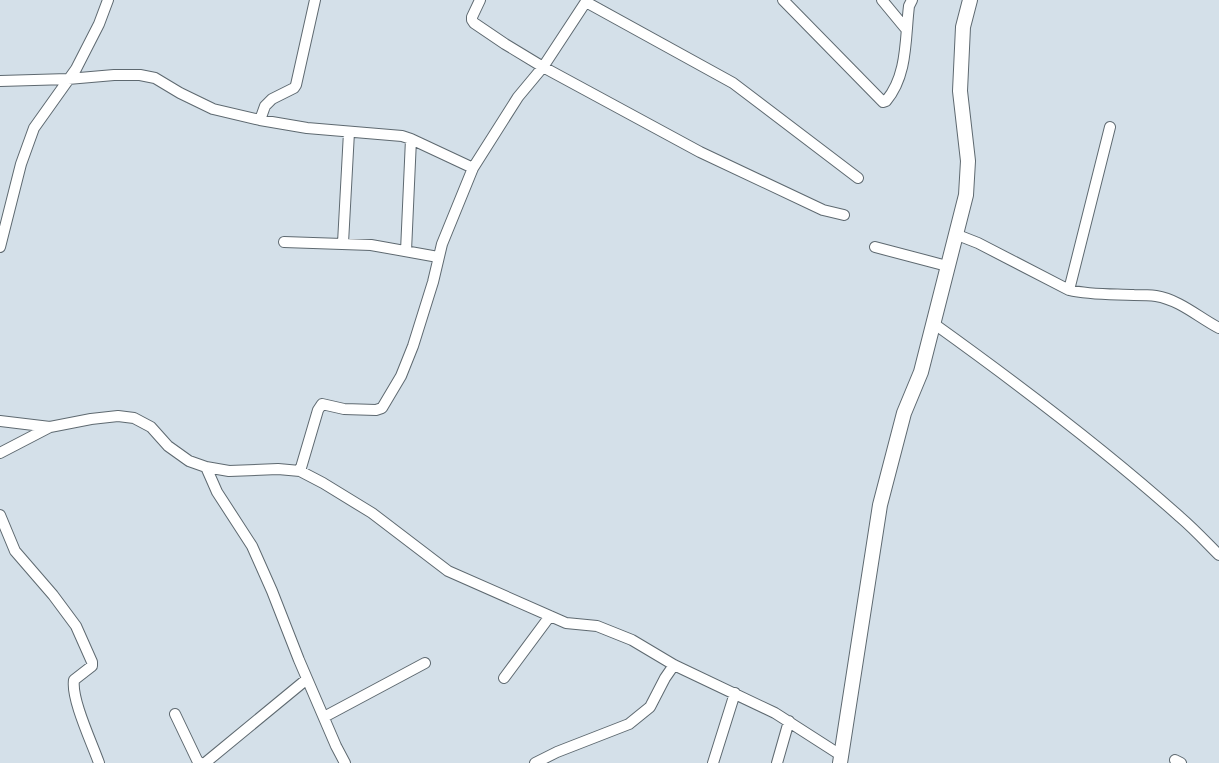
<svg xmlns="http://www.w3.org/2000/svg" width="1219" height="763" font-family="'Varela Round',sans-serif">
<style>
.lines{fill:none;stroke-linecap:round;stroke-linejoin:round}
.street-casing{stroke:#5e6970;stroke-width:12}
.secondary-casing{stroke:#5e6970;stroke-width:16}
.street{stroke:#fff;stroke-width:10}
.secondary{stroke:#fff;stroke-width:14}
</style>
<rect width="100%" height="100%" fill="#d4e0e9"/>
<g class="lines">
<defs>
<path id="street" d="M480,0L472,17V20L474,23L505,44L543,67L700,152L823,210L844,215
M783,0L883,102L886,101C908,75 905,38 909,6L912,0
M882,0L906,29
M586,2L733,83L858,178
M0,81L68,79L114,75H140L155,78L180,93L213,109L260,120L307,128L402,136L411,139L473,168
M260,120L265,106L272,99L294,88L296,85L315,0
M955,234L978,243L1069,290C1090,295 1112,294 1134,295C1141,295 1149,295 1156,296C1180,300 1198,317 1219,328
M284,242L371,245L438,257
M343,243L349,132
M0,247L21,164L34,128L76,69L99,24L108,0
M875,247L947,266
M406,251L411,139
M1069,290L1110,127
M933,323C1018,384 1102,447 1180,517C1194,529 1206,542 1219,555
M0,421L50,427L91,419L118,416L134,418L151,427L168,446L189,461L206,467L229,471L278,469L300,471L323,483L372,513L448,571L566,623L597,626L632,640L674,665L775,713L842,756
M0,453L50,427
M206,467L217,492L252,546L272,591L299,660L336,746L345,763
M300,471L318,410L322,404L344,409L376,410L382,408L401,376L413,346L433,282L442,244L473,168L518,97L543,67L587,0
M0,515L15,551L53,595L76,626L92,662V666L74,680C71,699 92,743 99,763
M504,678L550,616
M175,714L197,760L200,763
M324,717L425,663
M1175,760L1181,763
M205,763L307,679
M535,763L557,752L629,724L650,707L665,678L674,665
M713,763L735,693
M777,763L789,721"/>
<path id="secondary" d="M840,763L880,505L904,413L921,372L966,195L968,161L960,91L963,27L970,0"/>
</defs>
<!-- street casing -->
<use href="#street" class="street-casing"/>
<!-- secondary casing -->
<use href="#secondary" class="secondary-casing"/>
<!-- street -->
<use href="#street" class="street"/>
<!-- secondary -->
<use href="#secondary" class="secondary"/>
</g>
</svg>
